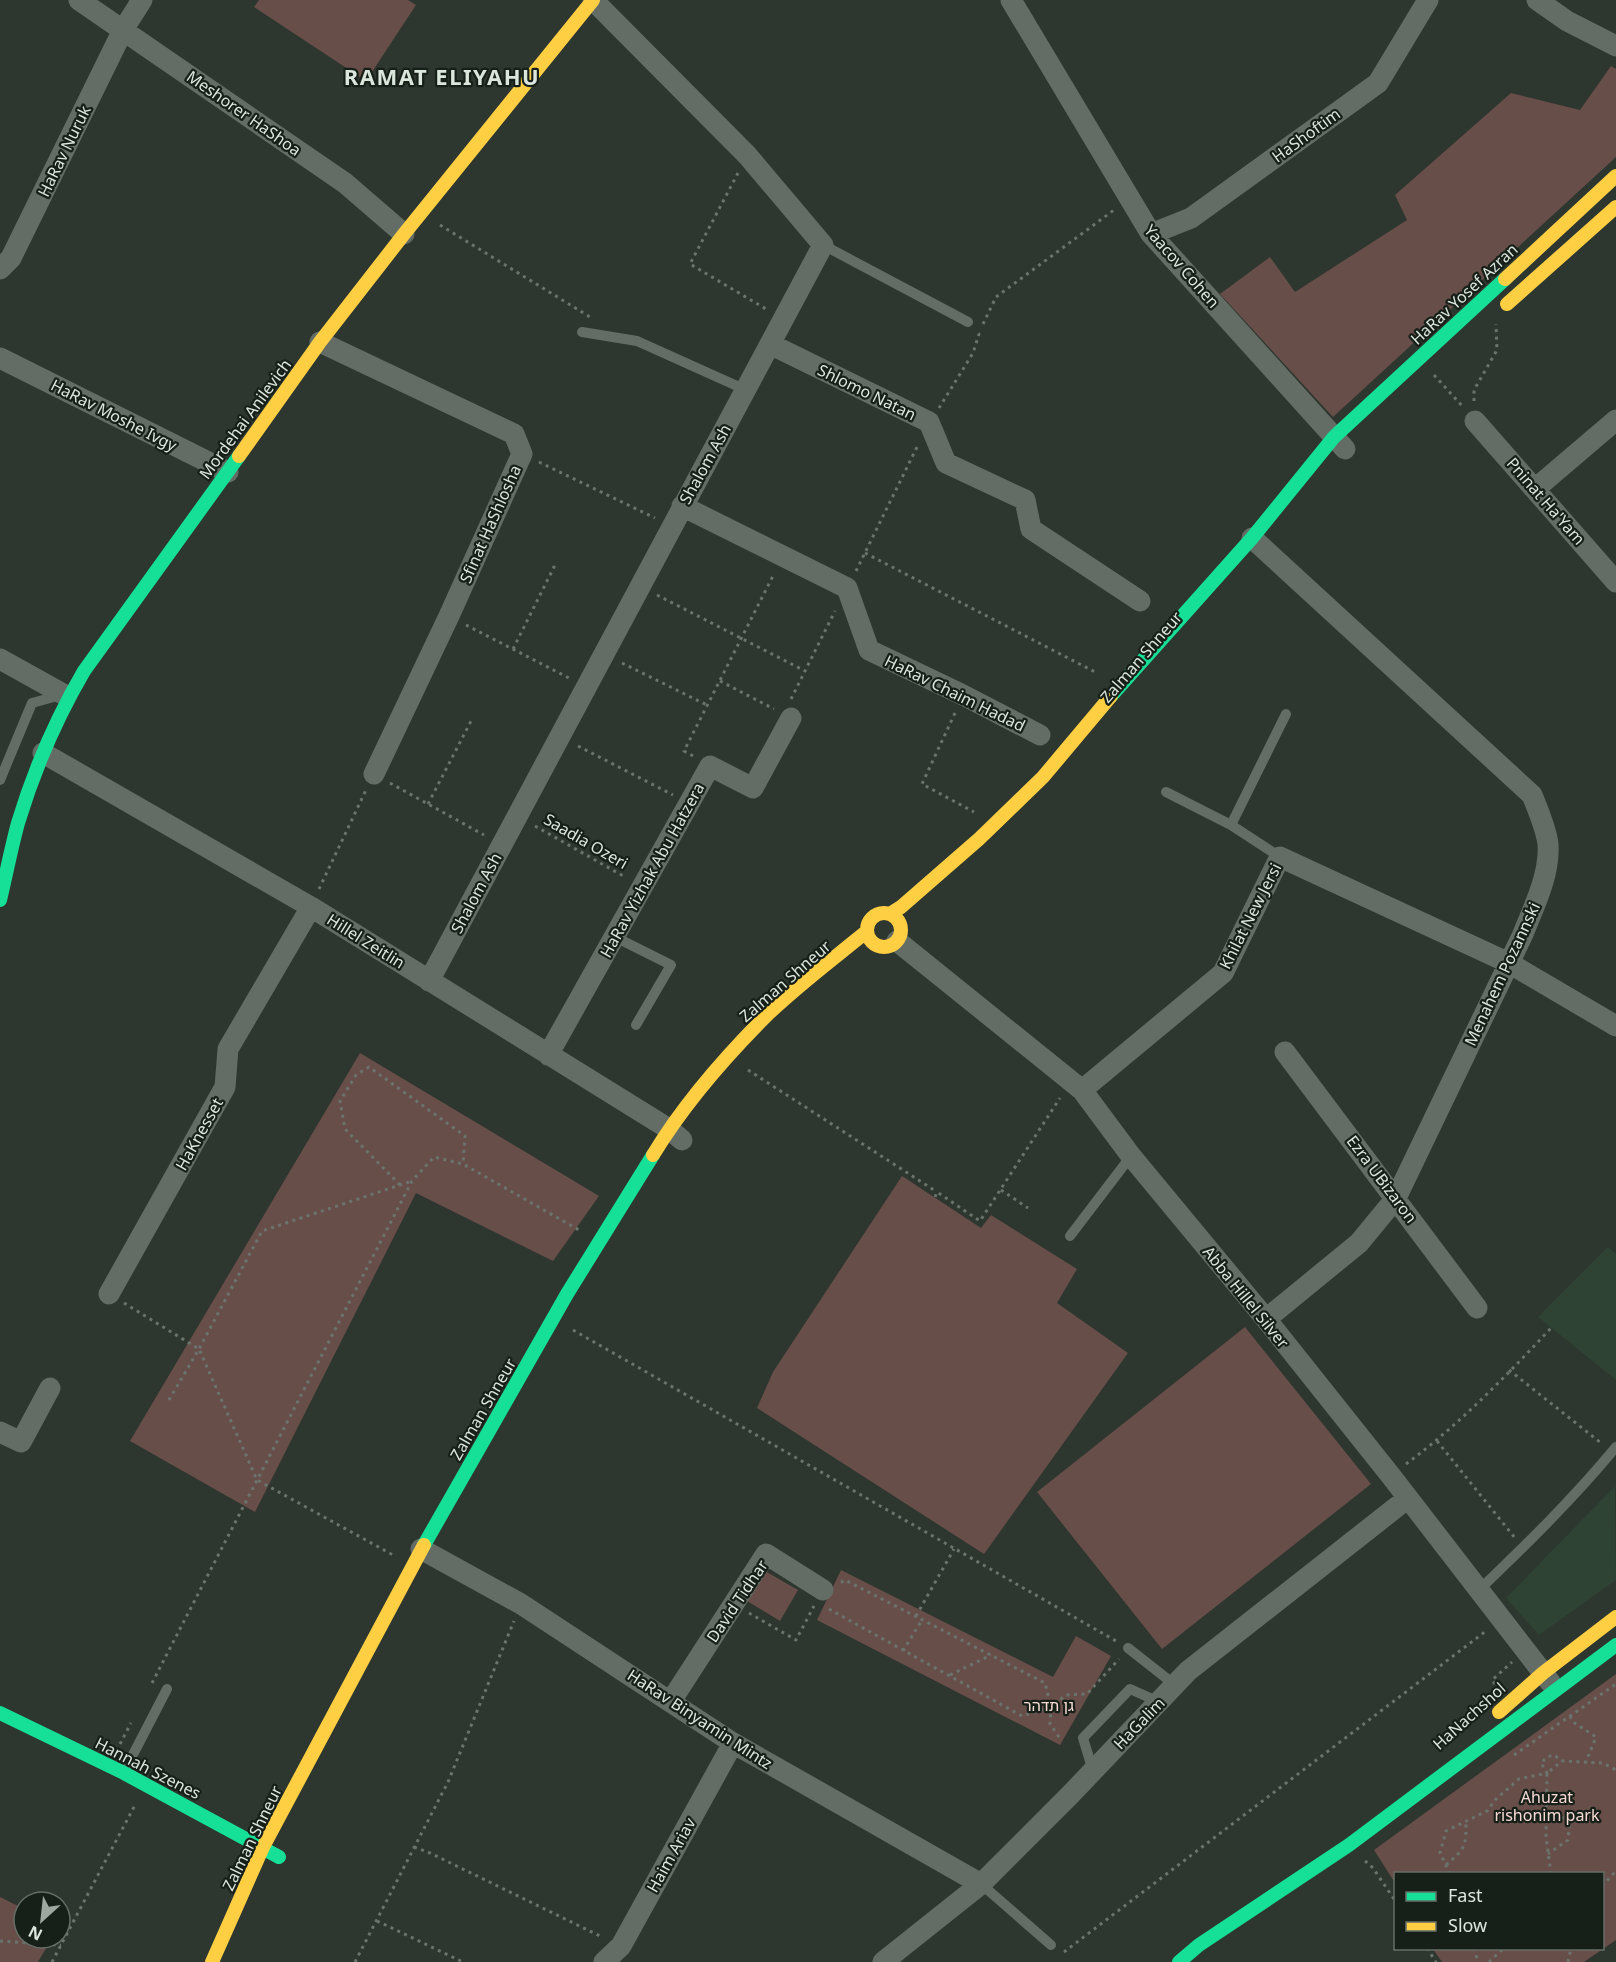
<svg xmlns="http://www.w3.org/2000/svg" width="1616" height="1962" font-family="'Noto Sans',Heebo,sans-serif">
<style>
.built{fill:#2e4333}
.green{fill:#684e49}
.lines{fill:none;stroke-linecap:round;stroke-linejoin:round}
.path{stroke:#6a746d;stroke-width:3;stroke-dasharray:3 4.5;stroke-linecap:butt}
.lane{stroke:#636d65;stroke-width:10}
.street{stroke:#636d65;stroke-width:21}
.fast{stroke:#16e098;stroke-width:14}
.slow{stroke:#ffcf43;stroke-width:14}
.labels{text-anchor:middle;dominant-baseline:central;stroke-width:4.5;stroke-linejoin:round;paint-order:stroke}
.street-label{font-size:16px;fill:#dbe6dd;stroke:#171f19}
.park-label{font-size:16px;fill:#f7d9d4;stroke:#171f19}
.district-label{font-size:22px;font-weight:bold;letter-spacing:1.5px;fill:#dbe6dd;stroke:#171f19}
</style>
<rect width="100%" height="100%" fill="#2d362f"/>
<!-- built -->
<path class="built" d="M1608,1247L1616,1254V1380L1538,1317Z
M1615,1486L1616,1580L1539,1635L1506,1598Z"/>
<!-- green -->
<path class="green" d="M259,0H408L416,5L366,81L254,7Z
M1611,66L1616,69V157L1333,417L1220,294L1270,257L1295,292L1407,220L1395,195L1511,93L1580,110Z
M360,1053L599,1196L553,1261L416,1193L255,1512L130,1441Z
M902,1176L981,1228L991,1215L1077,1269L1057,1303L1128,1353L984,1554L757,1408L773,1372Z
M1245,1327L1371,1484L1162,1649L1037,1492Z
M841,1570L1053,1677L1076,1636L1111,1656L1060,1745L817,1620Z
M765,1571L798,1590L780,1621L747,1601Z
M1616,1674V1940L1584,1962H1442L1433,1949L1602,1948V1874H1396L1395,1883L1374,1850Z
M0,1897L24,1909V1938H52L38,1962H0Z"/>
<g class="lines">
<!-- path -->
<path class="path" d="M738,173L690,264L766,309
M440,225L590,317
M983,324L996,297L1114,210
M1434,375L1464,408
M1474,401V390L1497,350L1496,324
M939,408L973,353L979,334L977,332
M539,462L655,518
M865,553L1097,673
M856,571L918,445
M657,595L805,671
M466,625L569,678
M513,649L555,565
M622,663L707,705
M720,681L774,709
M791,699L835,611
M955,713L922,784L974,812
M578,746L673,795
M693,756L684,751L774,574
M390,783L484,835
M428,804L471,721
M535,826L625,877
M319,889L366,790
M748,1070L937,1192
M400,1185L345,1129L340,1101L356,1075L369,1067L465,1136L463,1164
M1001,1190L1028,1208
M935,1197L937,1192L980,1221L1060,1098
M124,1303L199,1349L257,1480L393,1555
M573,1330L1116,1641
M1509,1370L1601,1443
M169,1400L199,1349L262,1231L412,1181
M1437,1441L1515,1538
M1406,1464C1460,1424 1506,1376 1552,1327
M829,1609L1022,1716L1051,1707L1045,1683L845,1580L840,1583
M749,1613L796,1640L814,1606
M916,1616L954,1549
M903,1651L922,1620
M950,1675L991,1655
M152,1683L412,1181L434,1157L463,1164L579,1230
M1495,1684L1492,1680L1512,1662
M1570,1716L1573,1722L1596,1737L1586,1762
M1059,1737L1050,1724L1051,1707L1066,1695L1087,1694L1119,1659
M120,1744L131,1723
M1514,1755L1616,1684
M1546,1815L1570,1819L1568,1840L1548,1854
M414,1847L430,1853L602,1937
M1365,1861L1373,1868L1396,1902
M1446,1865C1466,1848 1466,1846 1466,1821
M1450,1874L1440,1853L1446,1831L1487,1811L1496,1799L1519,1779L1547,1773L1541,1763L1547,1757L1554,1755L1562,1761
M1551,1874L1546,1837L1547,1773L1562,1761L1603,1763L1616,1770
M1602,1886L1616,1871
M377,1921L463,1962
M0,1941L61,1945
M1427,1948L1436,1962
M1474,1948L1478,1962
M1064,1952L1486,1631
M52,1962L135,1805
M355,1962L448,1782L514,1621
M1489,1962L1504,1948
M1568,1962L1571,1948"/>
<!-- lane -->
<path class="lane" d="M823,245L968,322
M582,332L637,341L746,390
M0,780L32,703L61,695
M1166,792L1231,825L1280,857
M1231,825L1286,714
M615,937L671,965L636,1025
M1070,1236L1131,1156
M1479,1590C1527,1544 1574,1498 1616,1447
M1128,1648L1175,1685
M125,1770L167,1689
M1093,1771L1083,1738L1130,1689L1159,1702
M981,1884L1051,1945"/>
<!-- street -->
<path class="street" d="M79,0L345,183L404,234
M1011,0L1151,234L1345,449
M1537,0L1567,21L1616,46
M1151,234L1191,218L1378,83L1428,0
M0,269L11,258L123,30L142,0
M320,342L514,434L522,454L449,616L374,774
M770,344L929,422L946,463L1025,500L1031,529L1140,601
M0,358L228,472
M1475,421L1616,582
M1535,489L1616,420
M682,506L847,588L869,650L963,695L1040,735
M1252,538L1532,795C1538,810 1546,828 1548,844C1550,875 1534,906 1523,934L1396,1198L1359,1243L1266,1319
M0,659L63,694
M43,753L311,907L669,1129L682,1140
M897,941L1082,1090L1131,1156L1266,1319L1391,1476L1550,1682
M429,981L823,245L747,155L593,0
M1285,1052L1477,1308
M548,1055L710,766L753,788L791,718
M1082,1090L1223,973L1280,857L1509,963L1616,1026
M109,1294L225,1087L228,1049L311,907
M0,1432L21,1442L50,1388
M421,1549L521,1604L733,1743L981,1884
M671,1701L766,1554L823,1590
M604,1962L621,1946L733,1743
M883,1962L981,1884L1071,1794L1188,1671L1408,1498"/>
<!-- fast -->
<path class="fast" d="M1111,696L1252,538L1334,437L1505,279
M0,900C6,875 11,849 18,823C34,770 56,719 84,671L239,456
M424,1545L567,1294L653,1155
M0,1713L124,1773L279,1857
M1179,1962L1199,1945L1349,1845L1616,1645"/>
<!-- slow -->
<path class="slow" d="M1505,279L1616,176
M1507,304L1616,207
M239,456L320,342L404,234L593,0
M867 930a17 17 0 1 1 34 0a17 17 0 1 1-34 0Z
M890,914L901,907L979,839L1043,777L1111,696
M653,1155C682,1107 727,1055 767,1015C797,986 833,959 866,932
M1499,1712L1543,1673L1616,1617
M212,1962L263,1847L424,1545"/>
</g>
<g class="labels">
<!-- street labels -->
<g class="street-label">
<text transform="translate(244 113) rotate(35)">Meshorer HaShoa</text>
<text transform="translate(1306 135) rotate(-36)">HaShoftim</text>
<text transform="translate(64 151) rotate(-64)">HaRav Nuruk</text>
<text transform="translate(1182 266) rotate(49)">Yaacov Cohen</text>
<text transform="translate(1464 294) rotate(-43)">HaRav Yosef Azran</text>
<text transform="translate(867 392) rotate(26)">Shlomo Natan</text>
<text transform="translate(114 415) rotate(27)">HaRav Moshe Ivgy</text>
<text transform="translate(245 419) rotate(-54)">Mordehai Anilevich</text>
<text transform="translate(705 464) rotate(-61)">Shalom Ash</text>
<text transform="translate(1546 501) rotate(49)">Pninat Ha'Yam</text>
<text transform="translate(490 524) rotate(-66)">Sfinat HaShlosha</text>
<text transform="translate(1141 657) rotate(-49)">Zalman Shneur</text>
<text transform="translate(955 693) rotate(26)">HaRav Chaim Hadad</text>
<text transform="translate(586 841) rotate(30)">Saadia Ozeri</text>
<text transform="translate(652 870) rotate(-61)">HaRav Yizhak Abu Hatzera</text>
<text transform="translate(476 893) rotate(-62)">Shalom Ash</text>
<text transform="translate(1250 916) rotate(-63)">Khilat New Jersi</text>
<text transform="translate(366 941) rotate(32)">Hillel Zeitlin</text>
<text transform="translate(1502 974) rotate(-65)">Menahem Pozannski</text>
<text transform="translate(785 981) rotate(-41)">Zalman Shneur</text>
<text transform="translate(199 1134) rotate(-61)">HaKnesset</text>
<text transform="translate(1382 1179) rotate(53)">Ezra UBizaron</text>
<text transform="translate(1246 1297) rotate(51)">Abba Hillel Silver</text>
<text transform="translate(483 1409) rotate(-60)">Zalman Shneur</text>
<text transform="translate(737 1601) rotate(-56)">David Tidhar</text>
<text transform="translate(1469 1716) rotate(-42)">HaNachshol</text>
<text transform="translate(700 1719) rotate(33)">HaRav Binyamin Mintz</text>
<text transform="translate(1139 1723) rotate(-46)">HaGalim</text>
<text transform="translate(148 1768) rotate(27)">Hannah Szenes</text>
<text transform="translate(252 1838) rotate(-64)">Zalman Shneur</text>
<text transform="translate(671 1855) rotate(-61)">Haim Ariav</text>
</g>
<!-- park labels -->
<g class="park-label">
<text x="1049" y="1705">גן תדהר</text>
<text x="1547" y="1797">Ahuzat<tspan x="1547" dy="18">rishonim park</tspan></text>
</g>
<!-- district labels -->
<g class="district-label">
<text x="442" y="76">RAMAT ELIYAHU</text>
</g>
</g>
<!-- legend -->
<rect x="1394" y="1872" width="210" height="78" fill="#171f19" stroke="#656f67" stroke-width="1.5"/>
<rect x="1406" y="1892" width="30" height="9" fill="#16e098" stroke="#656f67" stroke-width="1.5"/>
<text x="1448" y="1902" font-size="18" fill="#dbe6dd">Fast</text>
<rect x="1406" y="1922" width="30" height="9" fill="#ffcf43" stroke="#656f67" stroke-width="1.5"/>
<text x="1448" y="1932" font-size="18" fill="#dbe6dd">Slow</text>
<!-- north arrow -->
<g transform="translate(42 1920) rotate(207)"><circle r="28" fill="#171f19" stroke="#656f67" stroke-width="1.5"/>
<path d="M0-4.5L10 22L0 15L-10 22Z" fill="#9ea8a0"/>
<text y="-9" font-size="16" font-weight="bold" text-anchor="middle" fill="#dbe6dd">N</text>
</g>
</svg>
